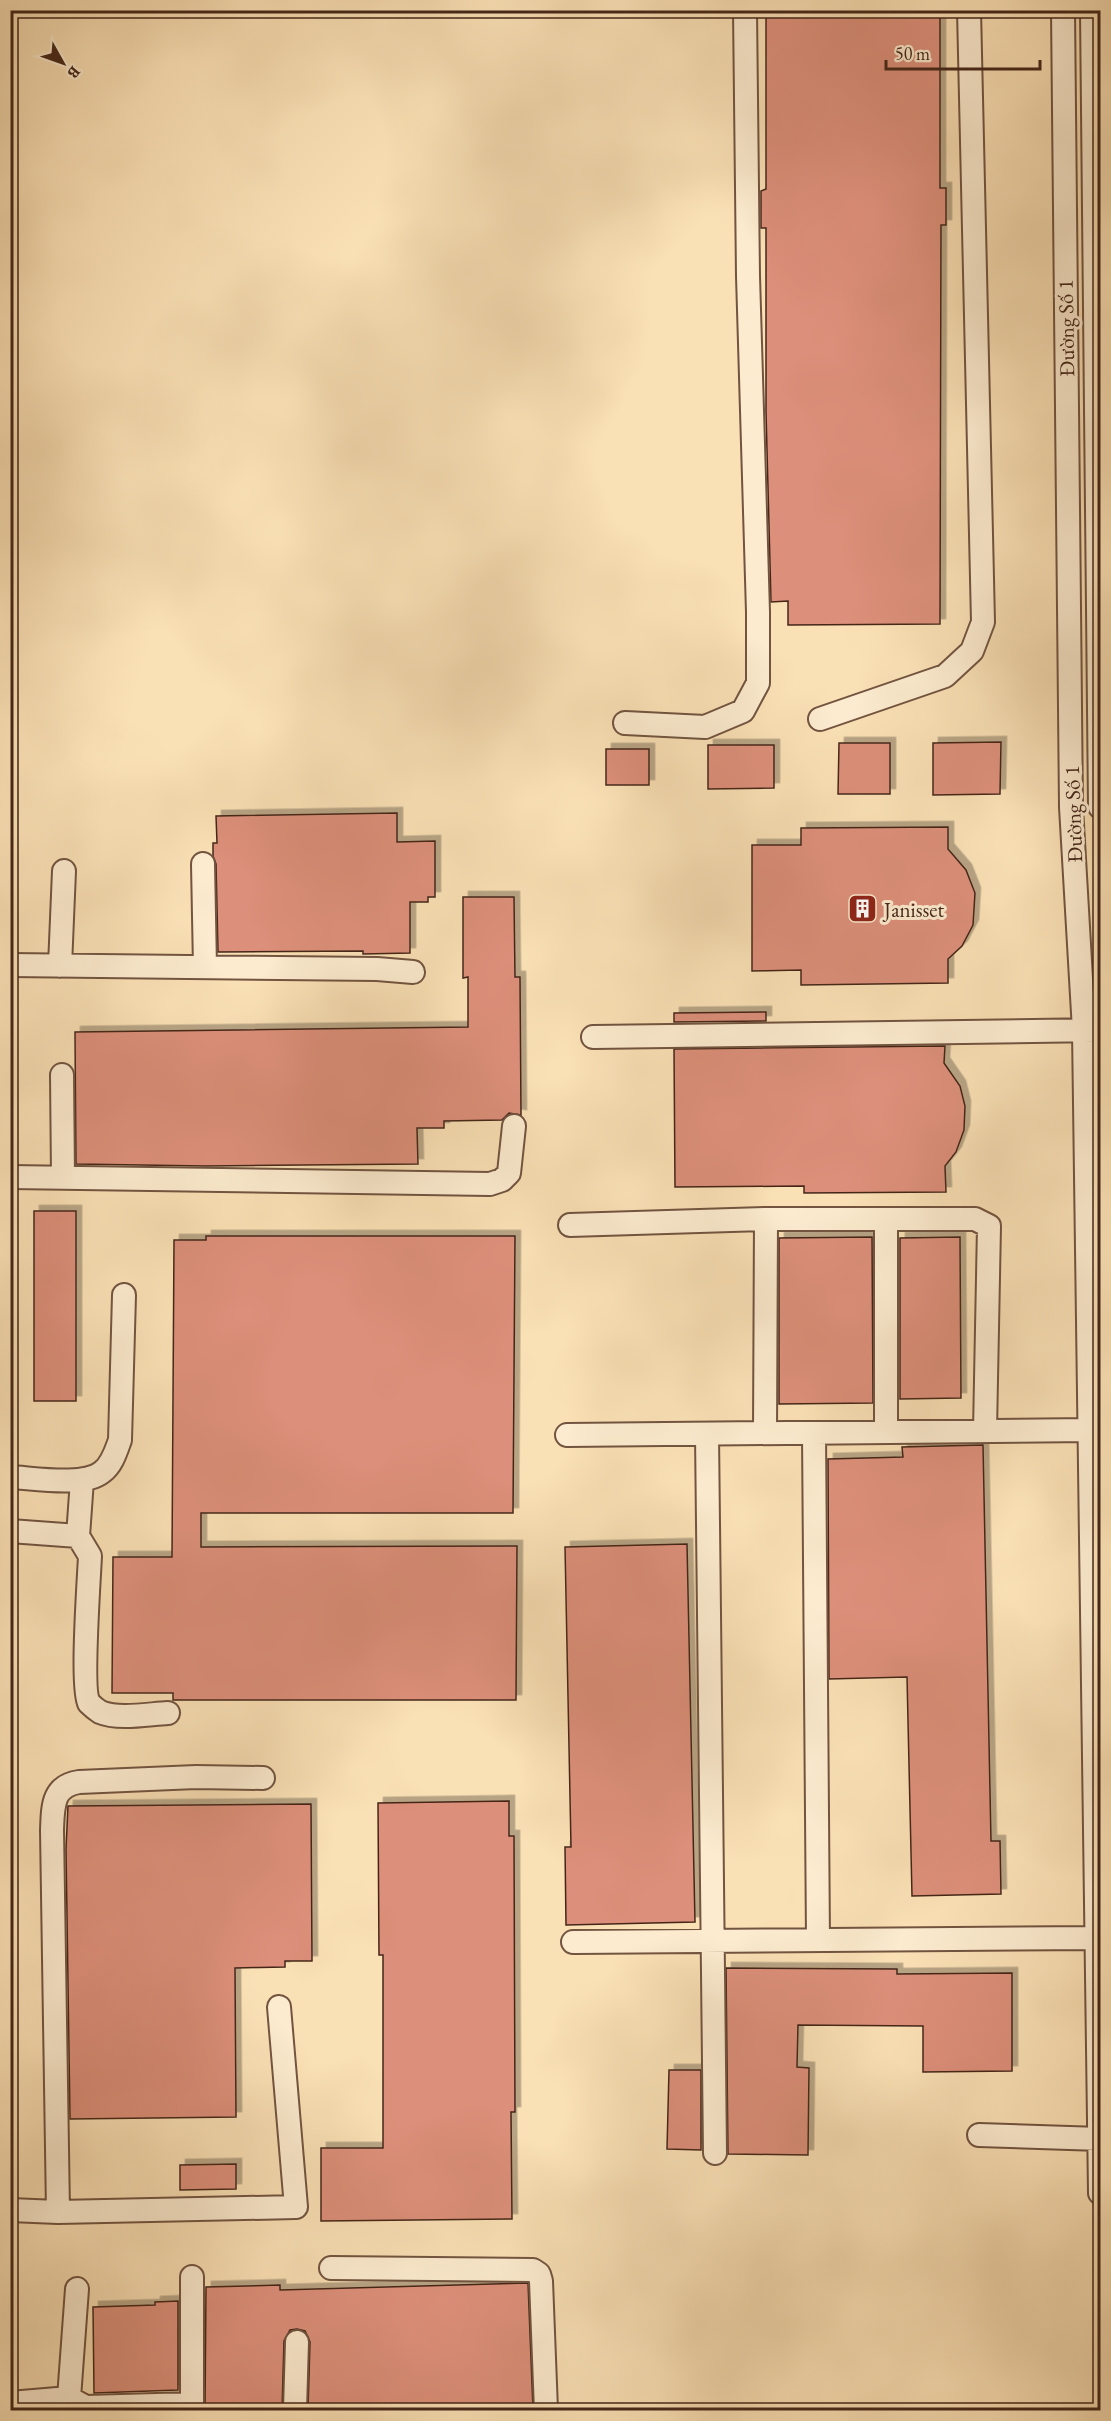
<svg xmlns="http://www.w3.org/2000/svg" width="1111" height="2421" font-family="'EB Garamond',serif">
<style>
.building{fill:#dc8f7a;stroke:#442619;stroke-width:1.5;filter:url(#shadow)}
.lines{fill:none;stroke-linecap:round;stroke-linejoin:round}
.minor-casing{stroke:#725440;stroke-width:26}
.minor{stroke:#fcebcf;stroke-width:22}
.labels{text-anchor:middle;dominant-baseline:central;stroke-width:6;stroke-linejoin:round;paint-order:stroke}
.street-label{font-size:21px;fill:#442619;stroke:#fcebcf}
.poi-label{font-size:21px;fill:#442619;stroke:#fcebcf;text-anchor:start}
</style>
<defs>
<filter id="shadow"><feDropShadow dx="5.5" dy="-5.5" stdDeviation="0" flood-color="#0004"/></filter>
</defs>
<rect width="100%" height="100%" fill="#fae0b5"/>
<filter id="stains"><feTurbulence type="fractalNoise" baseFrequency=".00333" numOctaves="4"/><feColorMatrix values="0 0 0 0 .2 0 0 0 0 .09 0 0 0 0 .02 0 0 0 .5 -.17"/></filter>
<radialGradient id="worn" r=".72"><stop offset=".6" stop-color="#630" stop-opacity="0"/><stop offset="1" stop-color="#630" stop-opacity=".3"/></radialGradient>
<!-- building -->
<path class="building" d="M766,10H940V188H946V225H941L940,624L788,625V601L771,602L766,412V228H761V191L766,189Z
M1001,742L1000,794L933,795V743Z
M839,743H890V794H838Z
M708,745H774V788L708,789Z
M606,749H649V785H606Z
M397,813V842L435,841V897H428V902H410V953L363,954V951L218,952L216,864L213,856V843H217L216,816Z
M948,827V849L966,870L975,893L973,925L962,946L948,959V983L801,985V970L752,971V845H801V828Z
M463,897H514L515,977H520L521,1115L509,1113L502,1120L444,1121V1128H417L418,1164L205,1166L76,1164L75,1032L468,1027V977L463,978Z
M766,1012V1021L674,1022V1013Z
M945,1046L944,1063L960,1086L965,1106L964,1130L956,1152L945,1166L946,1192L804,1193V1186L675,1187L674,1049Z
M34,1211H76V1401H34Z
M206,1236H515L513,1513H201V1547L517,1546L516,1700H173V1693H112L113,1557H172L174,1240H206Z
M872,1237L873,1403L779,1404V1238Z
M960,1237L961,1398L900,1399V1238Z
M983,1445L991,1841H1000L1001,1894L912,1896L907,1677L829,1679L828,1459L903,1457L902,1447Z
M687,1544L695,1922L566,1925L565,1847H571L565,1547Z
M509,1801V1836H514L515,2112H511L512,2219L321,2221V2148H383V1955H379L378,1803Z
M311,1804L312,1961H285V1967L235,1968L236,2117L70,2119L66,1849L68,1806Z
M726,1968L897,1969V1974L1012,1973V2071L923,2072V2026L798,2025L797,2067L809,2068L808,2155L728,2154Z
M669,2070H701V2150L667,2149Z
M236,2164V2189L180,2190V2165Z
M528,2283L533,2410H308L310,2342L305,2331L297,2329L290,2330L284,2341L282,2410H205L206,2287L280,2285V2290Z
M178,2301V2390L94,2393L93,2307L155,2305V2302Z"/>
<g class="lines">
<defs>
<path id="minor" d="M1063,10L1071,807L1084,1030L1100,2193
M1092,10L1100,807
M820,719L945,676L972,651L983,622L969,10
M625,723L705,727L743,711L758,683V612L748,276L745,10
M203,864L205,967
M10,965L377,969L413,972
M60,966L64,871
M593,1037L1100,1030
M62,1075L63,1177
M10,1177L490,1184L502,1180L509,1173L514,1126
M570,1225L766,1219H975L989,1226L985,1431
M886,1432V1219
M765,1433L766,1219
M814,1433L818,1940
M707,1434L715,2153
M567,1435L1090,1430
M10,1477C33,1478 84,1487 102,1472C112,1465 116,1451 120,1440L124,1295
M10,1531L78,1536L90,1556C89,1578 81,1689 89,1703C91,1705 97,1710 100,1712C119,1720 148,1714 168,1713
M78,1536L82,1480
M573,1942L1097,1938
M979,2135L1100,2139
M10,2210L58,2212L296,2207L279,2007
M58,2212L52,1830C53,1807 52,1786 79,1782L196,1777L263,1778
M331,2268L533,2270L539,2274L541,2281L546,2410
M69,2398L77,2289
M10,2403L69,2398L82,2405
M86,2407L192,2404
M192,2410V2277
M295,2410L297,2342"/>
</defs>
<!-- minor casing -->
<use href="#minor" class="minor-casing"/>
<!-- minor -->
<use href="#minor" class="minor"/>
</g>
<!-- icons -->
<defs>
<symbol id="building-square" viewBox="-11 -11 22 22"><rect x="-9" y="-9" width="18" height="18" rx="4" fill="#8f2418" stroke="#fcebcf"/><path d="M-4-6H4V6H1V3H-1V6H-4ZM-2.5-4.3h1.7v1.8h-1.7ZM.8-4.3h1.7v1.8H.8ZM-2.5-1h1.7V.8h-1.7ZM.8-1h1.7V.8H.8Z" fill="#fff"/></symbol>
</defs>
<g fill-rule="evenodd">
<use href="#building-square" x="846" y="892" width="33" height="33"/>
</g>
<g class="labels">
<!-- street labels -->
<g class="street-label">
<text transform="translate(1066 328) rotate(-91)">Đường Số 1</text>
<text transform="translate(1073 814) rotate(-92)">Đường Số 1</text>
</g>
<!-- poi labels -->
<g class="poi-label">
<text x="884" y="909">Janisset</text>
</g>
</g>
<!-- margin -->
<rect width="1111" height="2421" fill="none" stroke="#fae0b5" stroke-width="36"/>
<rect x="12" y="12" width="1087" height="2397" fill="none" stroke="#442619" stroke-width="3"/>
<rect x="18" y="18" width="1075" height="2385" fill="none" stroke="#442619" stroke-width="1.5"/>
<!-- north arrow -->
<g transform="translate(63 63) rotate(130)" stroke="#fcebcf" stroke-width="4.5" paint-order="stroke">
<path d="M0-4.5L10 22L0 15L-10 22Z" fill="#442619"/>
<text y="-9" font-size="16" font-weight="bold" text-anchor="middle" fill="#442619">B</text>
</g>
<!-- scale -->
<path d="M886 60v9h154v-9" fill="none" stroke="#442619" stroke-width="3"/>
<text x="895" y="60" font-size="18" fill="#442619" stroke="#fcebcf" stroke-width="4.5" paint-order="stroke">50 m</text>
<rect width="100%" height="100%" filter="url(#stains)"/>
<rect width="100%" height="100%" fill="url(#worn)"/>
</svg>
